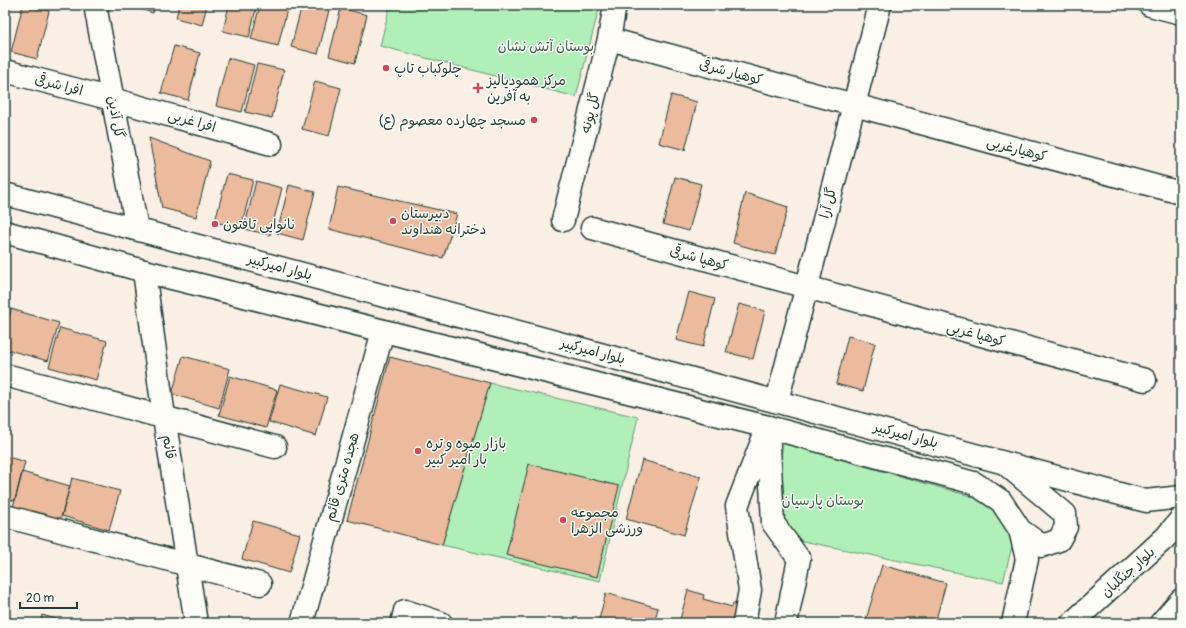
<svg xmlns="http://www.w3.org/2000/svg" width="1186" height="628" font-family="Pangolin,'Playpen Sans Arabic',sans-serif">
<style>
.green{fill:#b0f0b8;stroke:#689676}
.building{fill:#ecbb9d;stroke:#1f3d34}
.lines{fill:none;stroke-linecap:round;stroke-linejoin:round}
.minor-casing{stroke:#1f3d34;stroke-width:25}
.major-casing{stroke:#1f3d34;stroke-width:25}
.minor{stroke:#fdfcf7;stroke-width:22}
.major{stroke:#fdfcf7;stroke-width:22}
.poi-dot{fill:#d1495b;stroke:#fdfcf7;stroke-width:1.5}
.labels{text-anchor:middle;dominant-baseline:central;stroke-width:3;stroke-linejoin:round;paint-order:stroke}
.park-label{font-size:14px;fill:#3c614e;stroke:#fdfcf7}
.poi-label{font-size:14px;fill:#1f3d34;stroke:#fdfcf7;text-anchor:start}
.street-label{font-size:14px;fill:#1f3d34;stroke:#fdfcf7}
</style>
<rect width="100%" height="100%" fill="#faefe5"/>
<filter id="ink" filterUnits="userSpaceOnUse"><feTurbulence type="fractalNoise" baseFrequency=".025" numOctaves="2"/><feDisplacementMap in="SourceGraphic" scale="8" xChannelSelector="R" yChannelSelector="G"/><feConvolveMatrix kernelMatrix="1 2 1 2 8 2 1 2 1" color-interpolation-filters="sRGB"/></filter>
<g filter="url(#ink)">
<!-- green -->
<path class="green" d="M390,5H600L576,97L380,46Z
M490,383L638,417L600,581L442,545Z
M783,443L991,502L1016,531L1003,582L793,539L781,526L776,498Z"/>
<!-- building -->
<path class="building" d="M23,5L49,11L37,59L11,52Z
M127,5H155L153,13Z
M179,5H207L202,25L176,18Z
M229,5H257L249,37L223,31Z
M260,5H288L278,46L251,39Z
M302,5L330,6L318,54L291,47Z
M341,8L367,15L355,63L329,56Z
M174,46L200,53L188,100L161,93Z
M228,58L254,65L242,112L216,106Z
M257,64L284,70L272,118L245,112Z
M315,81L341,88L329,136L302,129Z
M671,95L697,102L685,150L659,143Z
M149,138L210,161L196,217L162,208Z
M227,174L253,180L241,228L215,222Z
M675,177L701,184L689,231L663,224Z
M256,181L282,188L270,235L244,229Z
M289,185L315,192L303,240L277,233Z
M338,187L457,214L443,258L329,229Z
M745,193L788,207L775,255L733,243Z
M689,292L715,299L703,347L676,340Z
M739,304L765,311L753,359L726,352Z
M11,309L59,323L48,361L5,349V332Z
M60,328L107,341L96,380L49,367Z
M848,336L875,343L863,391L836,384Z
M183,356L230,369L219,408L172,394Z
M390,357L490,383L442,545L347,520Z
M230,376L277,390L266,428L219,415Z
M280,384L327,397L316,436L269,422Z
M5,456L25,462L15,501L5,498Z
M642,460L701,477L684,535L626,519Z
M529,464L619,486L597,577L506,555Z
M22,472L70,486L59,524L12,511Z
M72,478L120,491L109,530L62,516Z
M253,521L300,534L289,573L242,559Z
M882,565L946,583L935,623H865Z
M688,590L704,595L703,599L732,607L733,603L750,608L746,623H679Z
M606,593L658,608L654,623H598Z
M42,615L70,623H40Z
M798,620L811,623H797Z"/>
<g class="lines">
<defs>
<path id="minor" d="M95,5L137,229
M1150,5L1181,13
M609,39L1181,193
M5,71L112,99L271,144
M563,220L609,39L615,5
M592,228L1145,380
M144,271L164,417L196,623
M5,375L275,447
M777,401L880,5
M768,427L773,523L799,559L786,623
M5,516L260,584
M302,623L383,331
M402,623L405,611L441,623
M744,623L750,590L737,506L765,434
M1172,623L1181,618"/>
<path id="major" d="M5,194L1146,501L1181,497
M5,232L144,271L768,427L974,483L1001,501L1020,530L1027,559L1013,623
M1008,466L1065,514L1066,527L1059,540L1042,546L1020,530
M1072,623L1166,537L1181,519
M1161,623L1181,600"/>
</defs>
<!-- minor casing -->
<use href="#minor" class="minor-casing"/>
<!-- major casing -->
<use href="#major" class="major-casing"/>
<!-- minor -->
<use href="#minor" class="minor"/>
<!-- major -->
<use href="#major" class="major"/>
</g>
</g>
<!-- markers -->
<g class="poi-dot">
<circle cx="386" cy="68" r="4"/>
<path d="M476 82h4v4h4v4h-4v4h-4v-4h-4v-4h4z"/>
<circle cx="534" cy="120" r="4"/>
<circle cx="393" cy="221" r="4"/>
<circle cx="215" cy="224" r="4"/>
<circle cx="418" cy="451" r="4"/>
<circle cx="563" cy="520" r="4"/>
</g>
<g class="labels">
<!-- park labels -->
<g class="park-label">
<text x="546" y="46">بوستان آتش نشان</text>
<text x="823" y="500">بوستان پارسیان</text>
</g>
<!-- poi labels -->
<g class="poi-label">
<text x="394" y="68">چلوکباب تاپ</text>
<text x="487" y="80">مرکز همودیالیز<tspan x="487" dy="16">به آفرین</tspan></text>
<text x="526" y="120" text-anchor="end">مسجد چهارده معصوم (ع)</text>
<text x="401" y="213">دبیرستان<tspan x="401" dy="16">دخترانه هنداوند</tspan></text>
<text x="223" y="224">نانوایی تافتون</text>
<text x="426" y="443">بازار میوه و تره<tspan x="426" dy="16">بار امیر کبیر</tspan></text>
<text x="571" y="512">مجموعه<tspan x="571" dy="16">ورزشی الزهرا</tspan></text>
</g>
<!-- street labels -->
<g class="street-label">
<text transform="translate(731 72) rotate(15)">کوهیار شرقی</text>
<text transform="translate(59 85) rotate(15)">افرا شرقی</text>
<text transform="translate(590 113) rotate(-76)">گل پونه</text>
<text transform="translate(116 117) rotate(80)">گل آذین</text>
<text transform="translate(192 121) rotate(16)">افرا غربی</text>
<text transform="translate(1017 149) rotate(15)">کوهیارغربی</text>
<text transform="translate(828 203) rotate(-75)">گل آرا</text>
<text transform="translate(699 258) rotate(15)">کوهپا شرقی</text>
<text transform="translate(280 267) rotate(15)">بلوار امیرکبیر</text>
<text transform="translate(976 334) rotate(15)">کوهپا غربی</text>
<text transform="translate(593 351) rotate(15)">بلوار امیرکبیر</text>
<text transform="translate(906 435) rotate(15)">بلوار امیرکبیر</text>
<text transform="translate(169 447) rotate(81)">قائم</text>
<text transform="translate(342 477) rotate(-74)">هجده متری قائم</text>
<text transform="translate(1128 572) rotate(-42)">بلوار جنگلبان</text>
</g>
</g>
<!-- margin -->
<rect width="1186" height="628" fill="none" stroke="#fdfcf7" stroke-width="20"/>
<rect x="10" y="10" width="1166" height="608" fill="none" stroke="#1f3d34" stroke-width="1.5" filter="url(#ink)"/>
<!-- scale -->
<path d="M20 602v6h57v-6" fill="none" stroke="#1f3d34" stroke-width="2"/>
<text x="26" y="602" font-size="12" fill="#1f3d34" stroke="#fdfcf7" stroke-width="3" paint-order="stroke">20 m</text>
</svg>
